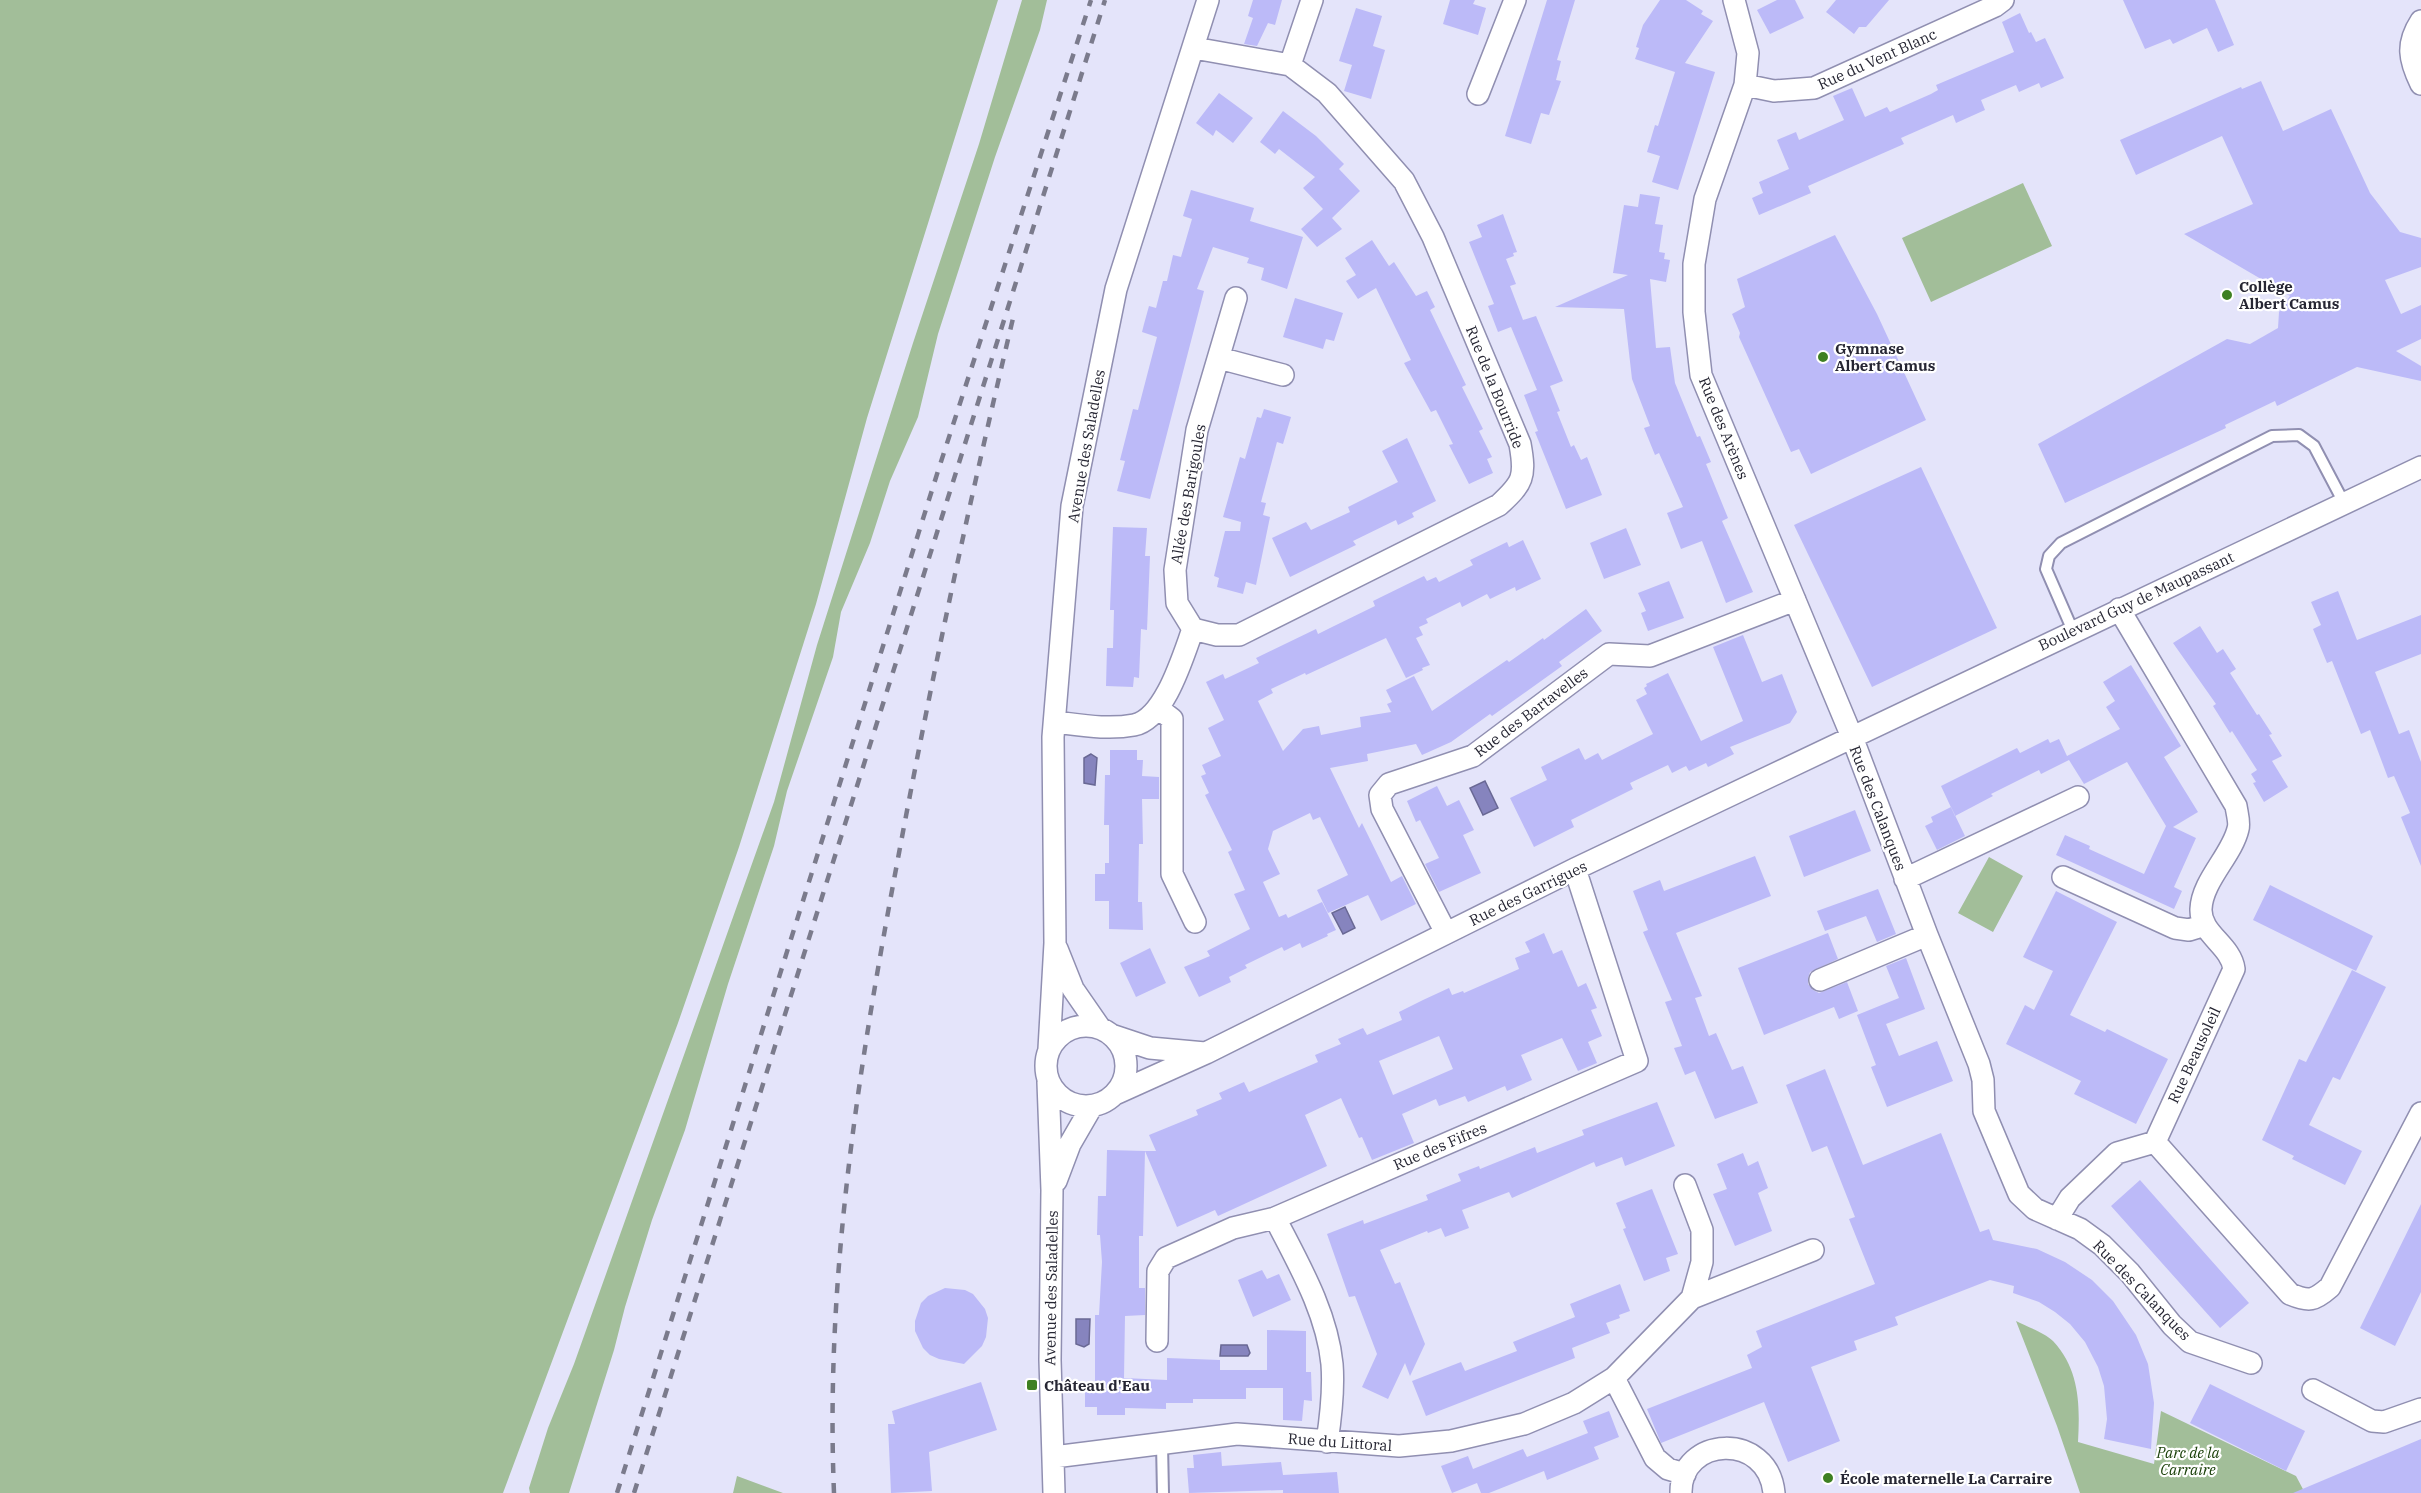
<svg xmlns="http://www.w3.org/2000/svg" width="2421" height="1493" font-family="'IBM Plex Serif',serif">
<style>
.green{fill:#a2be99}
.water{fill:#8684be;stroke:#696894;stroke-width:1.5}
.building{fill:#bcbaf8;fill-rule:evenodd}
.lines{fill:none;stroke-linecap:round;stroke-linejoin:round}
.lane-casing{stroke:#908fb1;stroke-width:14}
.street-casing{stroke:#908fb1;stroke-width:24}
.lane{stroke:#fff;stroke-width:10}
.street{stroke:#fff;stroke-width:21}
.rail{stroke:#7b7b8c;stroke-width:4.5;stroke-dasharray:10 10;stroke-linecap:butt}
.poi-dot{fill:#3e8022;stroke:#fff;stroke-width:2}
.labels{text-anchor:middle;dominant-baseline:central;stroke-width:4.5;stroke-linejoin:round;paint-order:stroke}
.street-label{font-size:15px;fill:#262633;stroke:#fff}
.poi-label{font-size:15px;font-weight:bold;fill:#262633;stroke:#fff;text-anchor:start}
.park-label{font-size:15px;font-style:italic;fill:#1a4009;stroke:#fff}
</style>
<rect width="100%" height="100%" fill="#e4e4fa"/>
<!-- green -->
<path class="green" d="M0,0H998L867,418L816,604L739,847L678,1023L503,1493H0Z
M1022,0H1047L1040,30L995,157L938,334L918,417L890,481L870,543L841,612L833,657L787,791L774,846L728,984L685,1130L652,1220L625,1307L614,1350L569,1493H530L529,1488L548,1428L574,1364L774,802L817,645L913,343L979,144Z
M2023,183L2052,246L1931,302L1902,238Z
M1989,857L2023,876L1993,932L1958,913Z
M2016,1321C2027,1327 2044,1332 2053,1341C2080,1370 2080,1406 2078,1442L2154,1464L2161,1411L2296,1476L2305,1493H2080L2057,1426Z
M737,1476L783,1493H733Z"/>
<!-- water -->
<path class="water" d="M1091,754L1097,758L1095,785L1084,783V758Z
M1485,781L1498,808L1483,815L1470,788Z
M1345,907L1355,928L1343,934L1332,913Z
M1076,1319H1090L1089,1344L1084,1347L1076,1344Z
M1221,1345H1247L1250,1353L1248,1356H1220Z"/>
<!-- building -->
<path class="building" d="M1253,0H1282L1275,25L1268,23L1257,46L1244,44L1253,18L1248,16Z
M1450,0H1475L1473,4L1486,8L1478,35L1443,24Z
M1547,0H1575L1557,60L1561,61L1556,80L1561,81L1549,115L1541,113L1531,144L1505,136Z
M1660,0H1686L1703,11L1701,14L1713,21L1685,63L1715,72L1678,190L1652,182L1660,156L1647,152L1655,125L1658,126L1675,72L1635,59L1639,48L1636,47L1643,25Z
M1777,0H1795L1804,18L1770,34L1757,10Z
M1836,0H1889L1866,27H1859L1854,34L1826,12Z
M2123,0H2215L2234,45L2218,52L2207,28L2173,44L2170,39L2145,49Z
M1356,8L1382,16L1373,46L1385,50L1371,99L1344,91L1352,65L1339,61Z
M2020,13L2029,33L2031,32L2036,42L2045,38L2064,78L2041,88L2039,83L2019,92L2016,85L1981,100L1985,110L1956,123L1953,115L1901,138L1904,144L1808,186L1811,193L1759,215L1752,198L1763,193L1759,182L1789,169L1777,140L1796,132L1799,140L1844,120L1833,96L1852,88L1865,117L1887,107L1890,112L1931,94L1938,90L1936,85L2014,52L2002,22Z
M2261,81L2283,131L2331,109L2370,193L2400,232L2421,238V267L2385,280L2401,314L2421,305V339L2396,351L2421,366V381L2357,367L2277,406L2275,401L2225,425L2226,428L2065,503L2038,444L2227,339L2250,344L2278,328L2279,312L2290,296L2184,234L2253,204L2222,136L2136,175L2120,140L2241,87L2242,89Z
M1219,93L1253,118L1233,143L1216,130L1213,136L1196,123Z
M1283,111L1316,136L1344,164L1339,169L1360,191L1332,218L1342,229L1317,247L1301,229L1323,209L1303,188L1315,177L1279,149L1275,154L1260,142Z
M1191,190L1254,208L1250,221L1303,237L1287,289L1261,280L1264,268L1247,263L1249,258L1213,247L1197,289L1204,291L1150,499L1117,491L1125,461L1120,460L1133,409L1138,410L1157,337L1142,332L1144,324L1149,306L1156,308L1163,281H1167L1173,255L1181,257L1192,219L1183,216Z
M1640,194L1660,197L1655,224L1663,225L1659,252L1665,253L1664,259L1670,260L1666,282L1650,279L1656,348L1670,347L1675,383L1697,437L1700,436L1711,462L1706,464L1728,518L1722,521L1753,592L1726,603L1702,541L1681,549L1667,513L1683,507L1659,453L1655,455L1644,428L1650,426L1632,379L1624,309L1555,307L1628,275L1613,273L1624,205L1638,207Z
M1503,214L1517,252L1513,253L1514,256L1506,259L1516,284L1510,286L1523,320L1536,316L1563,381L1550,386L1560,411L1557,412L1571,447L1574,445L1581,460L1587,457L1602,495L1566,509L1535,432L1538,431L1524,395L1537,390L1511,327L1498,332L1488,306L1494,304L1469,242L1482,237L1477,225Z
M1835,235L1877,314L1926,420L1811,474L1799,449L1791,452L1739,337L1740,333L1732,314L1745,307L1737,279Z
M1372,240L1389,266L1394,262L1416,296L1427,291L1435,307L1430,310L1466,385L1462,387L1483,429L1479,431L1492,457L1487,459L1493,473L1469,484L1449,445L1453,444L1436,410L1431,412L1404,363L1411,360L1376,288L1358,299L1346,281L1356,275L1345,258Z
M1295,298L1343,313L1334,341L1326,339L1323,349L1283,337Z
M1264,409L1291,417L1283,444L1277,442L1261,502L1266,503L1263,515L1270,517L1256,585L1246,582L1243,594L1217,587L1219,578L1214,576L1225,531H1240L1241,522L1223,517L1240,457L1245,459L1257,417L1261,418Z
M1407,438L1436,501L1412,513L1414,517L1398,525L1396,520L1353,541L1356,545L1290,577L1272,538L1306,522L1311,530L1350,512L1348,507L1398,482L1382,451Z
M1921,467L1997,628L1872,687L1794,525Z
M1113,527L1147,528L1145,556H1150L1147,630L1141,629L1139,678L1134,677L1133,687L1106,686L1107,648H1113L1114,610H1110Z
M1626,528L1641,565L1604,579L1590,543Z
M1523,540L1541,579L1516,591L1515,587L1490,599L1487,594L1462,607L1460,602L1426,619L1428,623L1419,627L1423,635L1416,638L1430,665L1422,668L1423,670L1406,678L1386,638L1306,675L1305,673L1271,689L1273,693L1258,701L1283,751L1303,729L1319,726L1321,735L1361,727L1360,717L1391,712L1387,704L1392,702L1386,690L1414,676L1432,711L1507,660L1509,662L1543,638L1544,640L1586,609L1602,631L1559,662L1562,666L1492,716L1490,714L1451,742L1422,755L1416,744L1367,754L1368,761L1330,768L1359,828L1362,823L1391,882L1402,876L1416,904L1381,921L1368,895L1328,913L1317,890L1348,875L1320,817L1313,820L1310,813L1273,831L1268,849L1280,874L1263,882L1279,917L1286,914L1288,918L1322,902L1336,930L1327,934L1328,936L1302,948L1300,943L1284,951L1282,947L1245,965L1247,968L1229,977L1231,982L1199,997L1184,967L1210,956L1207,951L1250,929L1234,894L1245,890L1228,852L1232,850L1205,795L1209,793L1201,776L1206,774L1202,765L1221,756L1208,728L1224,720L1206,682L1223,674L1225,679L1259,663L1256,658L1316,629L1318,634L1330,628L1375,606L1373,601L1424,576L1427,581L1436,577L1439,582L1473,565L1470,560L1507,542L1509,547Z
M1669,581L1684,618L1648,631L1641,613L1646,611L1638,593Z
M2338,591L2357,640L2421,615V654L2375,672L2399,734L2409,730L2421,762V866L2401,817L2410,813L2394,776L2388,778L2370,730L2361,734L2332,661L2327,663L2313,629L2321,625L2311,602Z
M2200,626L2217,653L2223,649L2236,669L2230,673L2257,715L2259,714L2272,734L2269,735L2282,756L2272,761L2288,787L2264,802L2253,783L2256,782L2251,774L2257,770L2232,731L2230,733L2213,706L2216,704L2173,643Z
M1743,635L1762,682L1782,674L1797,712L1790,723L1730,747L1734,754L1708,767L1706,763L1689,771L1686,766L1672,773L1668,765L1630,783L1633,789L1571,820L1574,827L1534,847L1510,798L1547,780L1541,767L1579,748L1585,760L1598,753L1602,760L1653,734L1636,700L1647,694L1644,688L1647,686L1646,684L1668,673L1701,741L1743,721L1713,647Z
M2131,665L2181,746L2164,757L2198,812L2173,827L2196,838L2174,887L2182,891L2174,909L2056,855L2065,835L2090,846L2089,849L2144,874L2166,826L2127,762L2084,784L2069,760L2041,774L2039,770L1991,794L1993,796L1955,816L1941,786L2017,748L2020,753L2048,739L2050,743L2059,739L2067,756L2120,729L2106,707L2115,701L2103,682Z
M1110,750H1137V760H1143L1142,776L1159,777V799H1142L1143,844H1139L1138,902H1142L1143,930L1109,929V901H1095V874H1105V863H1109V825H1104L1105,775H1110Z
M1437,786L1447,806L1459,800L1474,830L1463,835L1481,873L1439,892L1425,864L1439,858L1420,820L1416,822L1407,801Z
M1951,807L1965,836L1937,850L1925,826L1933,822L1931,817Z
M1855,810L1871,851L1804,877L1789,836Z
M1755,856L1771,896L1676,933L1702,996L1695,998L1709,1036L1716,1033L1732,1070L1743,1066L1758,1103L1715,1119L1695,1071L1685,1075L1674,1048L1682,1046L1665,1002L1672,1000L1643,932L1648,930L1633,891L1660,880L1664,891Z
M2270,885L2373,936L2356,971L2253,920Z
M1878,889L1896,934L1877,942L1866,916L1825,931L1817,911Z
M2056,891L2117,922L2070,1015L2105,1032L2107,1029L2168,1059L2136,1124L2074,1094L2081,1081L2006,1044L2025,1005L2034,1010L2053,971L2023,957Z
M1544,933L1553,954L1562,950L1578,987L1586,983L1597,1008L1591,1010L1602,1036L1588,1042L1597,1063L1578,1071L1562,1038L1521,1055L1532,1080L1507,1091L1505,1086L1468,1102L1465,1096L1439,1106L1436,1099L1402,1114L1414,1143L1372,1160L1362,1137L1359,1138L1341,1098L1305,1115L1327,1166L1218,1216L1215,1210L1177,1227L1145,1151H1156L1149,1135L1198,1115L1196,1110L1222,1099L1219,1093L1244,1082L1249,1092L1318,1062L1315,1055L1341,1044L1338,1039L1363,1028L1367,1035L1402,1020L1399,1012L1423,1000L1449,988L1452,995L1463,991L1464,993L1519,969L1515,958L1530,952L1525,942ZM1439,1036L1453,1069L1393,1095L1379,1061Z
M1828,933L1838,959L1810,972L1808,978V984L1813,990L1819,993L1847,982L1858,1011L1839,1019L1834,1007L1764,1035L1738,968Z
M1150,948L1166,983L1136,997L1120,963Z
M1906,958L1925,1009L1886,1024L1899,1056L1937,1041L1953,1081L1887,1107L1871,1067L1876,1065L1857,1015L1899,998L1886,966Z
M2352,970L2386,987L2340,1080L2333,1077L2309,1125L2362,1151L2345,1185L2292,1159L2294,1156L2262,1140L2299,1059L2306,1062Z
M1825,1069L1863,1165L1941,1133L1980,1232L1989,1229L1993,1240L2037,1249L2065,1262L2092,1280L2113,1301L2136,1335L2148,1364L2154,1403L2151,1449L2104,1439L2107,1419L2104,1386L2098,1367L2085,1342L2070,1324L2055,1312L2039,1302L2013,1293L2014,1286L1990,1280L1895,1317L1898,1325L1854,1341L1857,1350L1811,1367L1840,1441L1788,1462L1764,1402L1661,1443L1647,1409L1752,1368L1747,1355L1762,1347L1756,1331L1875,1284L1849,1219L1855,1217L1827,1146L1812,1152L1786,1085Z
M1657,1102L1675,1146L1625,1166L1622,1157L1596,1167L1594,1162L1512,1198L1509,1192L1462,1210L1469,1228L1445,1237L1441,1228L1428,1233L1427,1231L1380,1250L1395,1284L1400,1282L1425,1344L1410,1376L1405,1363L1388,1399L1362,1387L1377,1354L1355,1296L1349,1297L1327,1234L1363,1220L1364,1224L1428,1200L1426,1195L1461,1181L1458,1174L1479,1166L1480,1169L1535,1147L1537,1153L1584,1135L1582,1130Z
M1107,1150L1145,1151L1143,1236H1139V1288H1145V1315L1125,1316L1124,1378L1167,1380V1358L1220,1360V1370H1267V1330L1306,1331V1372H1311L1312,1401L1304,1400L1302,1421L1283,1420V1388H1246V1399H1193V1403H1166V1409L1125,1408V1415H1097V1407H1085V1386H1095V1315H1099L1102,1262L1100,1235H1097L1098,1196H1106Z
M1743,1153L1748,1166L1758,1161L1768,1188L1758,1193L1772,1231L1735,1246L1713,1194L1727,1189L1717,1164Z
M2140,1180L2249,1303L2220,1328L2111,1206Z
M1652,1189L1678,1254L1666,1258L1670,1271L1644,1281L1623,1229L1626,1228L1616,1203Z
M2421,1204V1292L2395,1346L2360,1328Z
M1262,1270L1267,1279L1279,1274L1291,1300L1253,1317L1238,1280Z
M1620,1284L1630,1311L1619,1315L1620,1318L1606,1323L1610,1333L1572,1348L1575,1358L1426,1416L1412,1381L1461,1362L1465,1371L1517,1351L1513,1342L1575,1317L1570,1304Z
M945,1288L965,1290L973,1294L985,1309L988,1318L986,1337L982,1346L964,1364L939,1359L930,1355L923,1348L915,1331V1321L921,1303L928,1296Z
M981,1382L997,1430L929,1452L932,1491L891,1493L888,1424H895L892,1411Z
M2210,1384L2305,1431L2286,1471L2190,1423Z
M1609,1411L1619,1437L1594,1447L1599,1459L1547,1480L1544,1471L1489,1493H1481L1477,1483L1452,1493L1441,1466L1468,1456L1473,1469L1523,1449L1527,1457L1588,1433L1583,1421Z
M2421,1439V1493H2293Z
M1221,1452L1222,1466L1281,1462L1283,1475L1337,1472L1339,1493H1283V1490L1189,1493L1187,1468H1194L1193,1455Z"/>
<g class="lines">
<defs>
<path id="lane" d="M2073,631L2046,569L2049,556L2061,543L2272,436L2299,435L2314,446L2344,503
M1162,1444L1163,1493"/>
<path id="street" d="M1734,0L1748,53L1745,85L1705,199L1694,264V312L1701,375L1852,737L1927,935L1979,1064L1983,1080L1984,1111L2019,1194L2035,1209L2080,1229L2102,1245L2130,1273L2172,1325L2190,1342L2251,1363
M2421,21C2406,44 2409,59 2421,84
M1290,65L1312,0
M1745,85L1774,91L1814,88L1995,6L2003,0
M1478,94L1515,0
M1219,358L1283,375
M2119,609L2236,806C2237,813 2240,823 2238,829C2232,855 2202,881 2201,909C2200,934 2231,945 2234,969L2155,1142L2290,1294C2309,1302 2314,1301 2330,1287L2421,1113
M1193,629L1177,603L1175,570L1197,430L1236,298
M1159,709L1172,719V874L1195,922
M1055,722C1081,725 1108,730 1134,725C1165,719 1183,656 1193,629L1217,635H1239L1499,505C1523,483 1526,477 1520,444L1433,237L1404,181L1327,93L1290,65L1194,48
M2063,877L2175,928L2189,930L2205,925
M1905,879L2078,797
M1446,933L1382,809L1380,795L1389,784L1473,756L1609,654L1650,656L1795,600
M1057,949L1073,989L1100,1028
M1820,980L1927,935
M1046 1066a40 40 0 1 1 80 0a40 40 0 1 1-80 0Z
M1111,1035L1150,1048L1205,1053
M1049,1049L1055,943L1053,737L1072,506L1116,289L1208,0
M1048,1082L1052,1190L1050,1360L1054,1493
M1115,1094L1206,1053L1575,869L2421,467
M1056,1181L1070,1144L1092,1106
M1685,1185L1702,1230V1262L1692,1298
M2057,1219L2070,1198L2117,1153L2155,1142
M1157,1341L1158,1271L1166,1258L1233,1228L1275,1218
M1614,1378L1655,1458L1668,1469L1685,1474
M2313,1390L2372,1421L2384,1422L2421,1409
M1327,1442C1331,1416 1334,1390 1332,1364C1327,1312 1298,1263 1275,1218L1637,1061L1575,869
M1054,1457L1237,1434L1399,1446L1451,1441L1524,1424L1574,1403L1614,1378L1692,1298L1813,1250
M1681,1493C1680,1436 1768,1431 1774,1493"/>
</defs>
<!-- lane casing -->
<use href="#lane" class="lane-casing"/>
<!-- street casing -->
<use href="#street" class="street-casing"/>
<!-- lane -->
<use href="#lane" class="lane"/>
<!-- street -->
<use href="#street" class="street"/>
<!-- rail -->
<path class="rail" d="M617,1493L938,471L1091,0
M634,1493L1105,0
M834,1493C825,1277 859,1065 899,853C933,671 972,490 1015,310"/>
</g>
<!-- markers -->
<g class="poi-dot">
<circle cx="2227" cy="295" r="6"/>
<circle cx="1823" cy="357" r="6"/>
<rect x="1026" y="1379" width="12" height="12" rx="3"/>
<circle cx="1828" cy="1478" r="6"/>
</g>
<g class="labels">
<!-- street labels -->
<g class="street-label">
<text transform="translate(1877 59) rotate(-24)">Rue du Vent Blanc</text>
<text transform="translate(1495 387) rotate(68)">Rue de la Bourride</text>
<text transform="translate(1724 428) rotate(68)">Rue des Arènes</text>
<text transform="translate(1086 446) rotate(-80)">Avenue des Saladelles</text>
<text transform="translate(1188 494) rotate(-80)">Allée des Barigoules</text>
<text transform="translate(2136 601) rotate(-25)">Boulevard Guy de Maupassant</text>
<text transform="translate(1531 712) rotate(-37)">Rue des Bartavelles</text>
<text transform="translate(1878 808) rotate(69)">Rue des Calanques</text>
<text transform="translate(1528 893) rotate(-26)">Rue des Garrigues</text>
<text transform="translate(2194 1055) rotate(-65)">Rue Beausoleil</text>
<text transform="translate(1440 1146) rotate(-23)">Rue des Fifres</text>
<text transform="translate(1051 1288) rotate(-89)">Avenue des Saladelles</text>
<text transform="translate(2142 1290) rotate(46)">Rue des Calanques</text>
<text transform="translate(1340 1442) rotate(4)">Rue du Littoral</text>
</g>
<!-- poi labels -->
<g class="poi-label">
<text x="2239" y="286">Collège<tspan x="2239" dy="17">Albert Camus</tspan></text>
<text x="1835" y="348">Gymnase<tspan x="1835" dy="17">Albert Camus</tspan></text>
<text x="1044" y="1385">Château d'Eau</text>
<text x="1840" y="1478">École maternelle La Carraire</text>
</g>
<!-- park labels -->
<g class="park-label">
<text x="2188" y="1452">Parc de la<tspan x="2188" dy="17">Carraire</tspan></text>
</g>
</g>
</svg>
